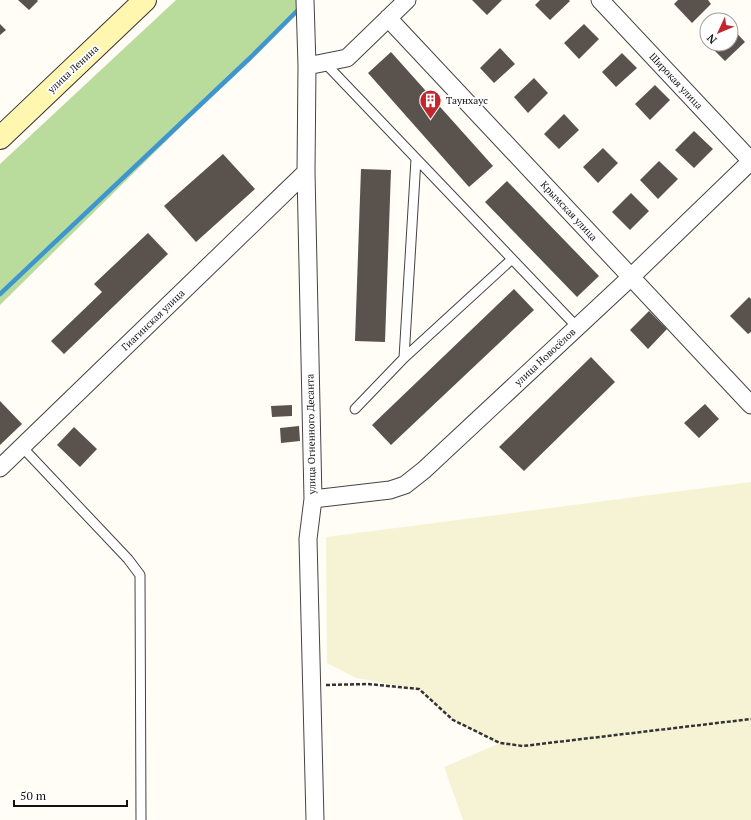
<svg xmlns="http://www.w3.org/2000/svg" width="751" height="820" font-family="'PT Serif',serif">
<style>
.farmland{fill:#f6f3d4}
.forest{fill:#b9dc9c}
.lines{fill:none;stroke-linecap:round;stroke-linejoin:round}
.stream{stroke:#3f96cf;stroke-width:4.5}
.building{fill:#5a524d}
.lane-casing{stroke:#444;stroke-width:11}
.street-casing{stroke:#444;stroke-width:19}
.secondary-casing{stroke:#333;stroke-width:24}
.path{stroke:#333;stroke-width:2.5;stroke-dasharray:4 2;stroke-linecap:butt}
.lane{stroke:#fff;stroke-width:9}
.street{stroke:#fff;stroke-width:17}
.secondary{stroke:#fff6b0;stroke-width:22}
.labels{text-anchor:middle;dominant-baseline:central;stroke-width:4;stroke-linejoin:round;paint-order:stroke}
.street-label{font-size:10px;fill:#111;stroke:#fff}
.poi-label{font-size:10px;fill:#111;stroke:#fff;text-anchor:start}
</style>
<rect width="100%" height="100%" fill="#fffdf5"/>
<!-- farmland -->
<path class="farmland" d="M751,482V820H463L444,767L500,743L453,720L419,689L356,678L327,663L326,537Z"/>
<!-- forest -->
<path class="forest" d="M176,0H302L305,4L0,305V164Z"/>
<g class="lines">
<!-- stream -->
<path class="stream" d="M0,294L251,57L300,8"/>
</g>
<!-- building -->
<path class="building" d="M18,0H37L38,1L29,10Z
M472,0H502L487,15Z
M540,0H569L570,1L550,20L535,5Z
M678,0H708L711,4L692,23L674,4Z
M0,24L6,30L0,35Z
M584,24L599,39L579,59L564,43Z
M731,27L745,42L725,61L710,46L713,44H731Z
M500,48L515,64L494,83L480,68Z
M391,52L493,166L469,187L368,73Z
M622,53L637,68L616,87L602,72Z
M534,78L548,93L528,113L514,97Z
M655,85L670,100L650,120L635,104Z
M564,114L579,130L559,149L544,134Z
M694,131L713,149L694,168L675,150Z
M603,148L618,163L598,183L583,167Z
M223,154L255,189L196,242L164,206Z
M659,161L678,179L658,199L640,180Z
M361,169L391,170L385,342L355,341Z
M507,181L599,276L577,297L485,202Z
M631,193L649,211L630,230L612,212Z
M148,233L168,254L64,354L51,341L102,292L94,284Z
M514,289L534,310L391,445L372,425Z
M749,297L751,299V332L748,334L730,316Z
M649,311L667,329L648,349L630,330Z
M591,357L615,382L524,471L499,447Z
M0,401L22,424L0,445Z
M705,404L719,419L699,438L684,423Z
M292,405V416L272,417L271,406Z
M299,426L300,441L281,443L280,428Z
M74,427L97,449L80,467L57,445Z"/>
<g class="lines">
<defs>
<path id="lane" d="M324,62L577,327
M404,358L512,259
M355,409L404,358L416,159
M22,447L128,559L140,575L141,820"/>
<path id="street" d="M305,0L307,66
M600,0L751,161
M388,18L751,405
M0,468L306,172
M313,499L390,490L405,485L424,470L631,277L751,161
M315,820L308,539L313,499L306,172L307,66L347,58L407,0"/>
<path id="secondary" d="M0,138L145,0"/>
</defs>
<!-- lane casing -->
<use href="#lane" class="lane-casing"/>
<!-- street casing -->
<use href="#street" class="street-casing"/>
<!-- secondary casing -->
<use href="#secondary" class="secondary-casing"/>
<!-- path -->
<path class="path" d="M326,685L368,684L419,689L453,720L500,743L523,746L751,719"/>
<!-- lane -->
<use href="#lane" class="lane"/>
<!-- street -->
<use href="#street" class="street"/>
<!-- secondary -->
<use href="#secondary" class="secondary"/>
</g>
<!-- icons -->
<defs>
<symbol id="building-pin" viewBox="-11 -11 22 30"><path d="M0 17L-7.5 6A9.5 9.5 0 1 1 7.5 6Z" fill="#c4262e" stroke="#fff"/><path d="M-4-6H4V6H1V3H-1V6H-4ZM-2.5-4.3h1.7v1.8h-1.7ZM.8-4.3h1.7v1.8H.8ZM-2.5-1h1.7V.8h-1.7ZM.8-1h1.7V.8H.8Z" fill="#fff"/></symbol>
</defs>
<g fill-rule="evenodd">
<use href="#building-pin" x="418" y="88" width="25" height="34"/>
</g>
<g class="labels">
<!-- street labels -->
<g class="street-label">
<text transform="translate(73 69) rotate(-43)">улица Ленина</text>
<text transform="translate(676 81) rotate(47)">Широкая улица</text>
<text transform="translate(569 211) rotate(47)">Крымская улица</text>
<text transform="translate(153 320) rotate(-44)">Гиагинская улица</text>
<text transform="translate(545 357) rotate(-43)">улица Новосёлов</text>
<text transform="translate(311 434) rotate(-91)">улица Огненного Десанта</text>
</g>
<!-- poi labels -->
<g class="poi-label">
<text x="446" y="100">Таунхаус</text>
</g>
</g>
<!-- north arrow -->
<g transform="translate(719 32) rotate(226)"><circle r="19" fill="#ffffff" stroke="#a0a0a0"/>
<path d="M0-3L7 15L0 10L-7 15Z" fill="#c4262e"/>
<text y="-6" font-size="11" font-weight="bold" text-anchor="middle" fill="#111111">N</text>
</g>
<!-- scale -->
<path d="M14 800v6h113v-6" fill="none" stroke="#111111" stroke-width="2"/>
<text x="20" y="800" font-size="12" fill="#111111" stroke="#ffffff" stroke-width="3" paint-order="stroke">50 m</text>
</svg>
